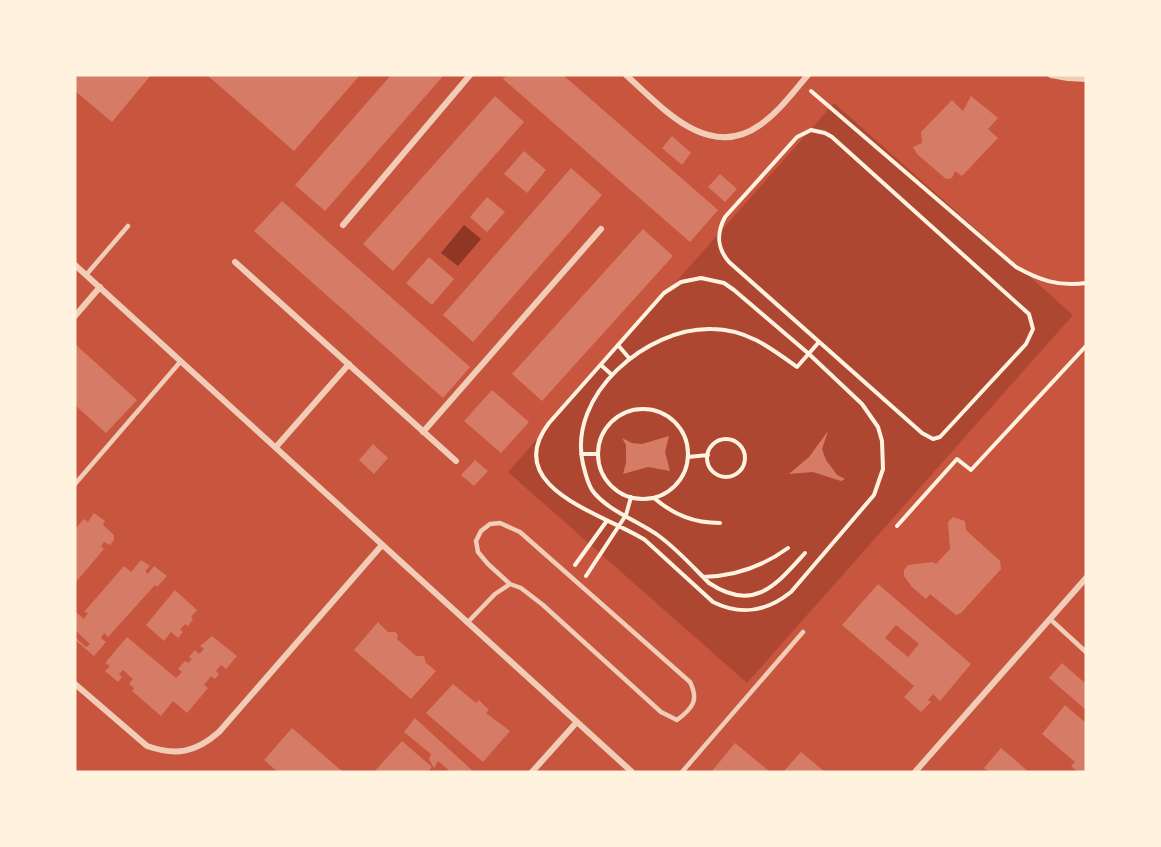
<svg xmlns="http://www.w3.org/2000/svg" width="1161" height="847" font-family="'Fira Sans',sans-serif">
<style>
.green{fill:#ae4732}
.water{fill:#8f3625}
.building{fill:#d67c66;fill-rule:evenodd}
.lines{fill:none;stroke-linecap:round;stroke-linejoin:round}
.path{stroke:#fff3e0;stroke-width:4}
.service{stroke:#f1ccb7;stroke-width:4.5}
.minor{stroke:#f1ccb7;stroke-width:6}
</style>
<rect width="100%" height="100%" fill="#c8553d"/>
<!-- green -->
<path class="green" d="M834,103L1073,315L747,683L508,472Z"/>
<!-- water -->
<path class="water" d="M464,225L481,239L458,266L441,253Z"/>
<!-- building -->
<path class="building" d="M76,75H151L112,122L75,91Z
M207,75H360L294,151Z
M391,75H444L325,211L295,185Z
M507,75H563L718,210L690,242L503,79Z
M495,96L524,122L393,271L363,244Z
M971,96L998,118L988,129L998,138L962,176L955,171L952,178L946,179L917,154L913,147L922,143L921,132L952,100L963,111Z
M672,136L691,153L682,165L662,148Z
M524,151L546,170L527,193L504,174Z
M571,168L602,195L473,342L443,315Z
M720,174L737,189L725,202L708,187Z
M487,197L505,212L487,232L470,217Z
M282,201L470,367L443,398L254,231Z
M643,229L673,256L542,401L512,374Z
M429,257L454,279L432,305L406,283Z
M75,344L137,400L106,433L75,405Z
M492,390L529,422L501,453L464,421Z
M828,431L822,449L826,460L837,475L845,479L841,481L813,472L789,474L809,457Z
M669,436L665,452L670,471L648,467L623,474L626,463V445L622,438L632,443L642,444Z
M373,444L388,458L374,474L359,460Z
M475,460L488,471L474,486L461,475Z
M94,513L105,521L103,525L114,535V540L110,545L104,542L101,546L104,549L75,583V529L84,519L88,522Z
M953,517L965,521L966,530L1000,561L1001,569L961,613L956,615L930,594L926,599L912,587L904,576V570L908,565L933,562L936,564L950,549L948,522Z
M141,560L150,566L145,571L148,574L154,566L167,576L157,587L155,585L108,637L104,633L101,638L106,642L94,656L75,640V637L86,647L90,644L75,630V611L84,619L88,613L84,612L124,566L131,572Z
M878,584L971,664L940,701L933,694L928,700L931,702L921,712L904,697L914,686L842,625ZM896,625L919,644L908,657L885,638Z
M175,590L197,610L191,617L193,619L188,626L185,624L180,630L183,632L178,638L171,632L164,641L146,625Z
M378,622L388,632H395L398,635L397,639L416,656H424L426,663L436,671L411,699L354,650Z
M212,636L237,656L226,669L221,665L216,671L219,674L215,679L211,676L204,685L208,688L187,713L173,701L161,716L132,691L134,688L129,684L133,679L123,670L119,674L122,677L118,682L105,671L110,666L105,663L127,637L176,678L182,672L178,669L185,661L188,663L192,659L189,657L195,650L199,654L204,649L200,646Z
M1062,663L1086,684V710L1049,678Z
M453,684L476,703L479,700L489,710L486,713L510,731L483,762L426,713Z
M1065,705L1086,723V772H1078L1071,766L1075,762L1042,734Z
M415,718L417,720L474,772H451L438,761L434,768L429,759L431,754L404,732Z
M292,728L343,772H278L264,760Z
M402,741L432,767L428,772H374Z
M735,743L770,772L712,771Z
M1001,748L1029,772H989L984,768Z
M801,752L825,772H783Z"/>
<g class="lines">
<!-- path -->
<path class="path" d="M811,91L1016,267C1039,280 1059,287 1086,283
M811,130L825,133L832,137L1029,314L1033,329L1026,344L940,437L933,439L922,433L729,262C717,248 716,234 725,217L797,137Z
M701,278L724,283L734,290L809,354L862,404L878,427L882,441L883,469L874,495L791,592C766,612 741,616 713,602L645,540C607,515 499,488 549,423L664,293L681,282Z
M618,345L629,358
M601,365L612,375
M598 454a45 45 0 1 1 90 0a45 45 0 1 1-90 0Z
M707 458a19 19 0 1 1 38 0a19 19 0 1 1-38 0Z
M581,454H598
M688,457L708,455
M654,498C674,515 694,523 720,523
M897,526L957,459L971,470L1086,346
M805,553C776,585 754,613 709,583C693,567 678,550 659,536C640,522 606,510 592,490C587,482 585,472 583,464C567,395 647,327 712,329C746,329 771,348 797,367L819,342
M575,565L606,522
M586,576L626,515L631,497
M703,577C735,576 762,567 788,548"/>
<!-- service -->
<path class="service" d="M86,275L128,226
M75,484L181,361
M500,523L520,532L690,682C699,700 693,708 677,720L661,712L543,605L521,588L510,584L488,564L478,552L476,541L481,531L490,524Z
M1050,619L1086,652
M467,623L495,594L510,584
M682,772L803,632"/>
<!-- minor -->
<path class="minor" d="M626,75C662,107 708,162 760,125C779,112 793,92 808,75
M1051,75L1068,78L1086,79
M343,225L470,75
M235,262L456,461
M75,265L632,772
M75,316L100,287
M423,432L601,229
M276,447L349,364
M75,684L147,746C176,756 195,753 219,732L382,545
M532,772L576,723
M915,772L1086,578"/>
</g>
<!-- border -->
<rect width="1161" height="847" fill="none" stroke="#fff3e0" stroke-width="153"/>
</svg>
